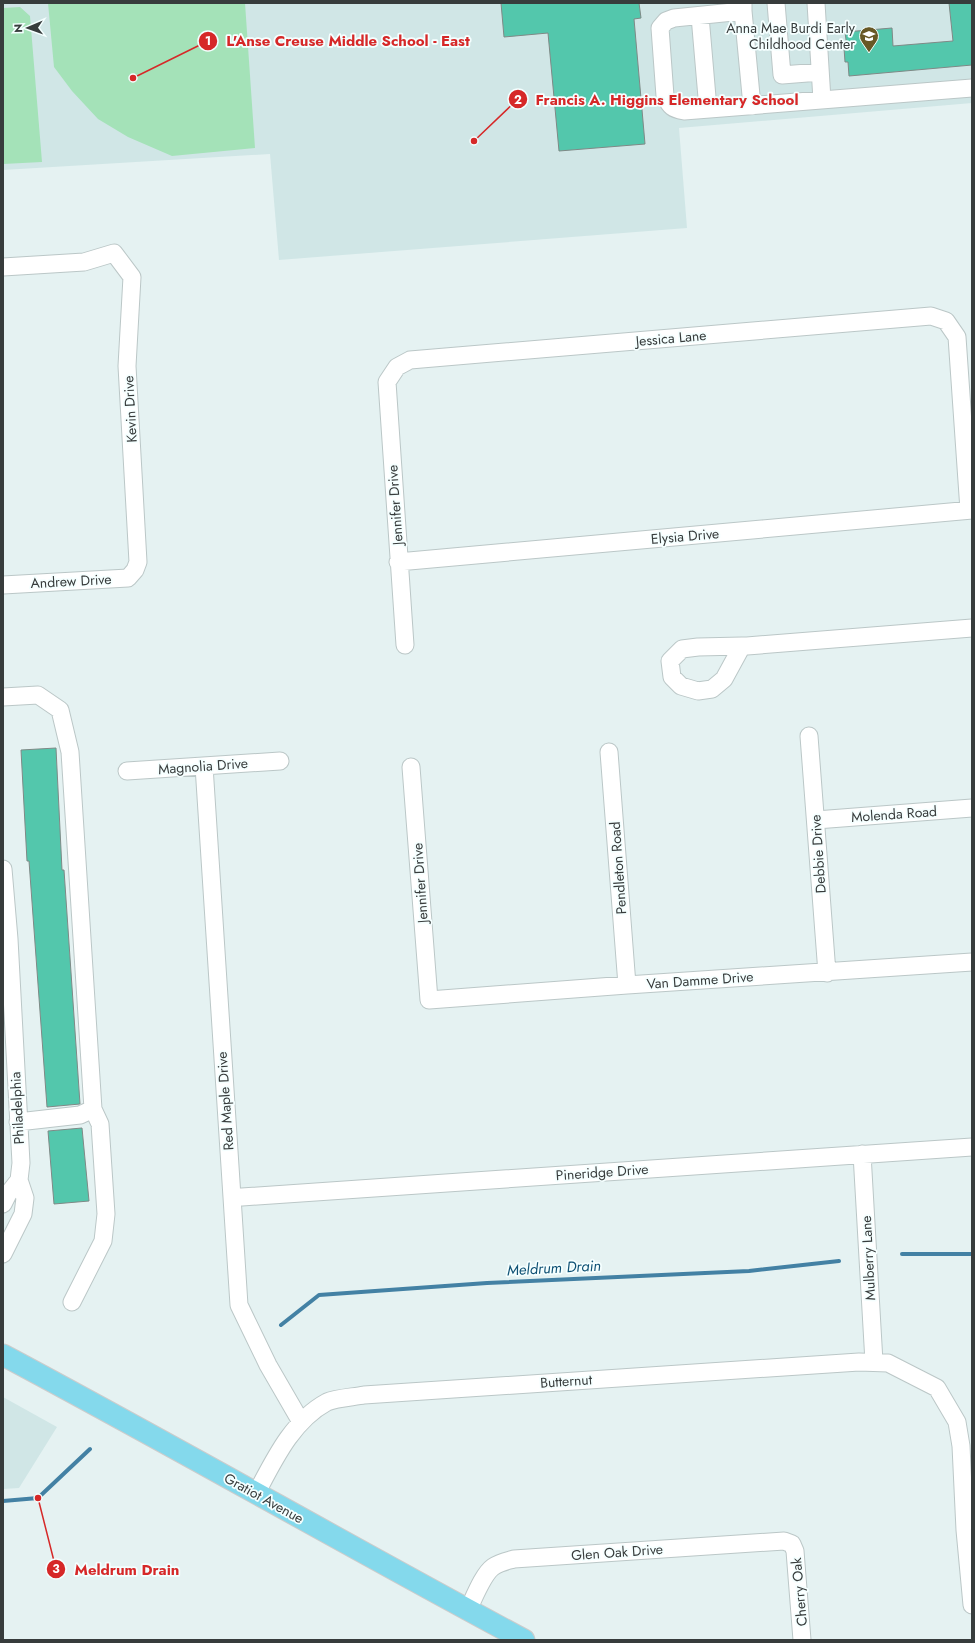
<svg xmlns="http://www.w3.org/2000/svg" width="975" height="1643" font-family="Jost,sans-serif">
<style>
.built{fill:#d0e6e6}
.green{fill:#a4e2b8}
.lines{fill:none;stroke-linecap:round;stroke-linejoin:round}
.stream{stroke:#4381a4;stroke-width:4}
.building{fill:#53c7ac;stroke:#7f8986}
.minor-casing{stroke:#bbc7c7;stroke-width:19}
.major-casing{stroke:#cbcccc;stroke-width:23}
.minor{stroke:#fff;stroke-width:17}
.major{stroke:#84d9ec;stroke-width:21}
.labels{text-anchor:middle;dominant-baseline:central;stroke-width:3.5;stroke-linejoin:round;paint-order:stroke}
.poi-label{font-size:14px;fill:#373c3c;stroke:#f5ffff;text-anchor:end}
.street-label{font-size:14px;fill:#373c3c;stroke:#f5ffff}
.water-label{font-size:15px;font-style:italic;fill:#0f5174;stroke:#f5ffff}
.leader{fill:none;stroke:#d62828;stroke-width:1.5}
.callout-dot{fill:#d62828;stroke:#f5ffff;stroke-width:1.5}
.mark-label{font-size:12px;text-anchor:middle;font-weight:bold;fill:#fff}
.callout-label{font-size:15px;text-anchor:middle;font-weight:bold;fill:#d62828;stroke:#f5ffff;stroke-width:3.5;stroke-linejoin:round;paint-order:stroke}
</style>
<rect width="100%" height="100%" fill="#e5f2f2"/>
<!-- built -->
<path class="built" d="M3,3H972V103L679,128L687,228L279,260L270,154L3,170Z
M3,1397L57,1427L19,1488L3,1489Z"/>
<!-- green -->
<path class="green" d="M48,3H245L255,148L172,156L128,137L98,119L72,91L54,67Z
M20,7L30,16L42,162L3,164V8Z"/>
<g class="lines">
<!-- stream -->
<path class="stream" d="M902,1254H972
M281,1325L319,1295L487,1283L749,1271L839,1261
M3,1501L38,1498L90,1449"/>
</g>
<!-- building -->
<path class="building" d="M501,3H639L641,18L634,19L645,144L559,151L548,33L504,37Z
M949,3H972V65L849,76L848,62H845L844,48H847L845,32L892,28L893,46L953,41Z
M56,748L62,870H64L80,1104L47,1107L29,861H27L21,750Z
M82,1128L89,1201L54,1204L48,1131Z"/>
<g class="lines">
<defs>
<path id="minor" d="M743,3V11L674,18L666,21L660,28L665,96C670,107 673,109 684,111L972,88
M776,3L782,75L820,72
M816,3L822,100
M743,11L752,106
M700,16L708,109
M3,267L84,262L114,253L132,277L127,366L138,562L135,570L128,578L3,585
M398,562L972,510
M405,645L387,382L397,367L410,360L931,316L946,321L957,337L969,510
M742,646L724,679L712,689L698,691L681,686L672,677L670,661L682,649L698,647L742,646H747L972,628
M3,697L38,695L60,710L70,752L93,1109L80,1115L18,1122
M809,736L827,973
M609,752L627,985
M204,766L239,1305L268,1365L301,1422
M411,767L429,1000L627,985L972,962
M127,771L280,761
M816,820L972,808
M3,869L9,939L21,1163L19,1180L25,1198L23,1214L3,1254
M862,1154L874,1362
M232,1197H242L972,1147
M3,1204L8,1194L19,1180
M72,1302L103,1241L106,1214L100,1124L93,1109
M256,1494C274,1460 292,1421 327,1402C336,1398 354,1397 364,1395L859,1362L888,1363L937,1388L957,1422L961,1446L965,1530L972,1605
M468,1610C474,1598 483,1574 493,1567C500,1562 507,1561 514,1559L784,1541L792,1544L795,1551L802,1640"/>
<path id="major" d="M3,1355C178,1448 350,1547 524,1640"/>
</defs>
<!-- minor casing -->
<use href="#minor" class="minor-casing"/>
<!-- major casing -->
<use href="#major" class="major-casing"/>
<!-- minor -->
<use href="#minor" class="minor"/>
<!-- major -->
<use href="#major" class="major"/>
</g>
<!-- icons -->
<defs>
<symbol id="school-pin" viewBox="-11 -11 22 30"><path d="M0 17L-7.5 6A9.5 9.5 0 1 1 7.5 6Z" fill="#685825" stroke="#f5ffff"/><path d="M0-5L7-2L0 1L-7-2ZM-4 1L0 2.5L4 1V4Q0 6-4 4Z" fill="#fff"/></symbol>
</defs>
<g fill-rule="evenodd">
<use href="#school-pin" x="858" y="25" width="22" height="30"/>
</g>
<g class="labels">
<!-- poi labels -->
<g class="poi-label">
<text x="855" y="28">Anna Mae Burdi Early<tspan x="855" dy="16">Childhood Center</tspan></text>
</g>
<!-- street labels -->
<g class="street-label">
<text transform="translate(671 338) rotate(-5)">Jessica Lane</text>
<text transform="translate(130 409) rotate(-93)">Kevin Drive</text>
<text transform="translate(395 505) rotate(-94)">Jennifer Drive</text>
<text transform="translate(685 536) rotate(-5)">Elysia Drive</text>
<text transform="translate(71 581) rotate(-3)">Andrew Drive</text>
<text transform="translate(203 766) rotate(-4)">Magnolia Drive</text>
<text transform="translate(894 814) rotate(-4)">Molenda Road</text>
<text transform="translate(818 854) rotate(-94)">Debbie Drive</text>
<text transform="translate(618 868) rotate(-94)">Pendleton Road</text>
<text transform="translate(420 883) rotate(-94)">Jennifer Drive</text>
<text transform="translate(700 980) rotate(-4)">Van Damme Drive</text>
<text transform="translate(225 1101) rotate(-94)">Red Maple Drive</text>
<text transform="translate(17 1108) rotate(-93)">Philadelphia</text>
<text transform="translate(602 1172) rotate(-4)">Pineridge Drive</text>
<text transform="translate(868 1258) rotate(-93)">Mulberry Lane</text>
<text transform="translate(566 1381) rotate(-4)">Butternut</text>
<text transform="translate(264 1498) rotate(29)">Gratiot Avenue</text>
<text transform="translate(617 1552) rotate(-4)">Glen Oak Drive</text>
<text transform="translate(799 1592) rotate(-95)">Cherry Oak</text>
</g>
<!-- water labels -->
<g class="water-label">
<text transform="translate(554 1268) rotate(-3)">Meldrum Drain</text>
</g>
</g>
<!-- callouts -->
<path class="leader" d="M133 78L208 41M474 141L518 99M38 1498L56 1569"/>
<g class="callout-dot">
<circle cx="133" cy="78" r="4"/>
<circle cx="474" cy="141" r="4"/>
<circle cx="38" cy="1498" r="4"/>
<circle cx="208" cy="41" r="10"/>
<circle cx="518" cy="99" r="10"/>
<circle cx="56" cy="1569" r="10"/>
</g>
<g class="mark-label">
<text x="208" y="45">1</text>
<text x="518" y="104">2</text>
<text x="56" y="1573">3</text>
</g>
<g class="callout-label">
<text x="348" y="46">L'Anse Creuse Middle School - East</text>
<text x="667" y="105">Francis A. Higgins Elementary School</text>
<text x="127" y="1575">Meldrum Drain</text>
</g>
<!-- border -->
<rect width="975" height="1643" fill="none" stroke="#373c3c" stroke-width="8"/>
<!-- north arrow -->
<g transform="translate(28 28) rotate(268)" stroke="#f5ffff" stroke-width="3" paint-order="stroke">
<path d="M0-3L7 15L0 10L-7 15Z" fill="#373c3c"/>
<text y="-6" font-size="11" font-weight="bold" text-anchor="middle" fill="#373c3c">N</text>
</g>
</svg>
